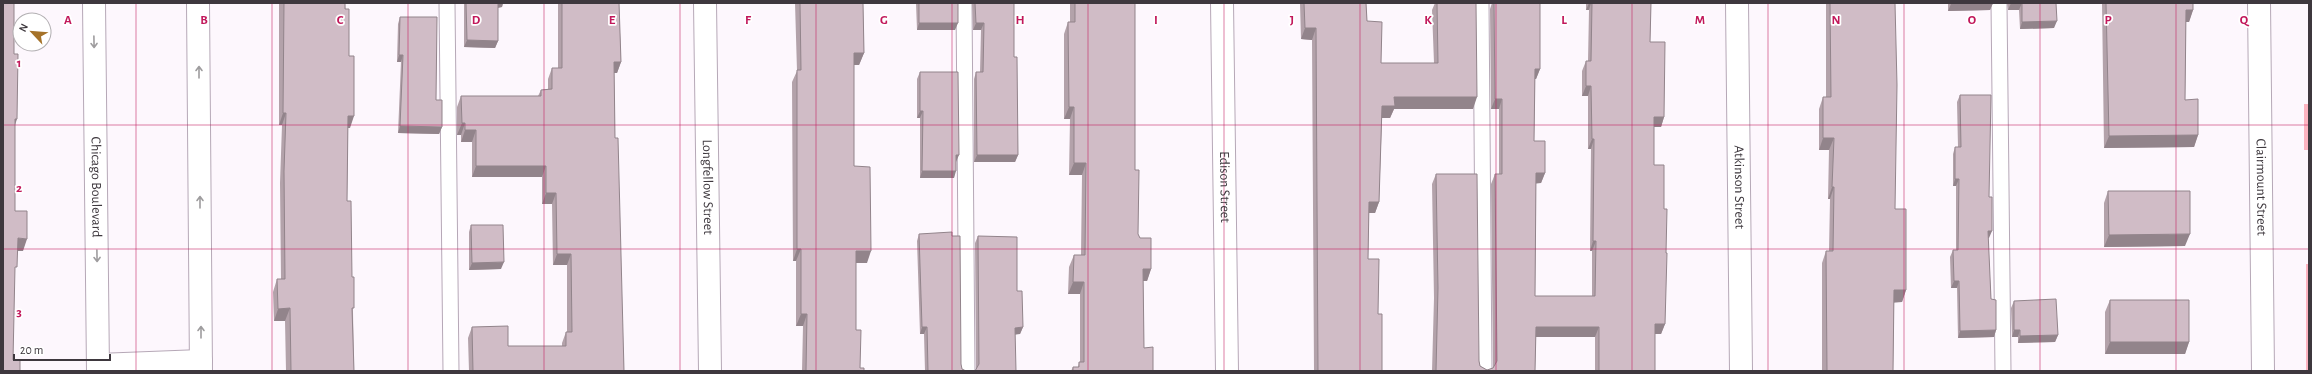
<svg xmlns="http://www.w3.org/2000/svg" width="2312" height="374" font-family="'Alegreya Sans',sans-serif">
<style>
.green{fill:#fcb3c0}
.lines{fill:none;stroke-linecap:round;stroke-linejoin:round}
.service-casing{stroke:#b6a8b7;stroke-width:17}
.minor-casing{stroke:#b6a8b7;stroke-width:24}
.tertiary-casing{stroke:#b6a8b7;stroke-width:24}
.service{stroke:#fff;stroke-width:15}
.minor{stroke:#fff;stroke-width:22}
.tertiary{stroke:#fff;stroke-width:22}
.wall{fill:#b3a2aa}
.shaded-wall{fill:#92848b}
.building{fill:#d0bcc6;stroke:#92848b}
.oneway{stroke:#9e9c9e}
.grid{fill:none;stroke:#c2185b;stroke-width:1;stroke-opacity:0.55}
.labels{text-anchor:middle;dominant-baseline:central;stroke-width:3.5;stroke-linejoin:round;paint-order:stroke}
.street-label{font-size:14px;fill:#3e383e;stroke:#fff}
.grid-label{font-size:13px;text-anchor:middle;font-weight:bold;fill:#c2185b;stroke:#fff;stroke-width:3.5;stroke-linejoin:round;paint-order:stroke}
</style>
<rect width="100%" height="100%" fill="#fdf7fd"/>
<!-- green -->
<path class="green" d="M2304,104H2309V150H2304Z
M2306,264H2309V371H2306Z"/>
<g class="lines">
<defs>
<path id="service" d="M447,3L451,371
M964,3L967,371
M1481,3L1484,371
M1999,3L2003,371"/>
<g id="minor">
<path id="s1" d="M705,3L710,371"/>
<path id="s2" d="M1222,3L1227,371"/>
<path id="s3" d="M1737,3L1741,371"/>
<path id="s4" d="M2259,3L2263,371"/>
</g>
<g id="tertiary">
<path id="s5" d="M94,3L98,371"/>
<path d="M198,3L201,371"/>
<path d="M98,365L201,361"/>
</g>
</defs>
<!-- service casing -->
<use href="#service" class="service-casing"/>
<!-- minor casing -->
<use href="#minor" class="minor-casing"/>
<!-- tertiary casing -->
<use href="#tertiary" class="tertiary-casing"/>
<!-- service -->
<use href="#service" class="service"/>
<!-- minor -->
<use href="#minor" class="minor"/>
<!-- tertiary -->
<use href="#tertiary" class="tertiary"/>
</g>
<!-- wall -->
<path class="wall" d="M279,3H345L349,56L350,128H348L347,201L353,312L354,371H286L285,321H274L273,292L277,279H281L280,183L282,125H279Z
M464,3H503L502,7L498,8V41L495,48L464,47Z
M558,3H619L621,62L617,73H614L615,138L624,371H469L468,338L472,327L508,346H562V343L566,332H567V265H553L552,204H542V177H472V142H461V135H457V107L461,96H538L541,90L548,89V79L552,68H558Z
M795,3H863L864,53L859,65H854V166L867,263H856V330L860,368L864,371H802L803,326H796V261H793L792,82L797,71Z
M916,3H958L955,30H917Z
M972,3H1014V57L1018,155L1015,162H974V79L976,72H980L981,30H973Z
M1070,3H1135V170L1138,234L1151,269L1147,281H1143L1144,348L1153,371H1071L1073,367H1078L1079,362H1080V294H1068L1069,267L1074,255H1081L1082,175H1069L1070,119H1064V34L1068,22H1070Z
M1300,3H1366L1367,21L1381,63H1434L1432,10L1435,3H1476L1473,109H1394L1390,118H1382L1379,202L1375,213H1369L1368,259L1378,314L1382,371H1314L1312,40L1301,39Z
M1492,3H1540V69L1536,79H1535L1534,141L1545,173L1541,183H1536L1535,296H1592V251H1590L1591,149H1588V96H1582V71L1586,61H1588L1589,10H1586V3H1651L1650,42L1664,117L1661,127H1654V165L1664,209L1666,253L1665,324L1661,334H1655V371H1595V337H1536L1535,371H1432L1434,298L1432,184L1436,174L1479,361L1480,366L1487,370L1493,368L1491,184L1495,174H1499V109H1491L1490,9Z
M1826,3H1895V209L1906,290L1902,302H1894L1893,371H1822V263L1826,251H1829L1830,199H1828L1829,150H1819V109L1823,97H1826Z
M1948,3H1993L1990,10L1948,11Z
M2007,3H2056L2054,28L2020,29L2019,10H2008Z
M2102,3H2193V10L2189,22H2186L2185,100L2198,135L2194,147L2104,148Z
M400,17L436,100L442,127L439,134L398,133L401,62H397L398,24Z
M920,72L956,161L954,178H920V118H917V79Z
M1960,95L1989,197V238H1988L1991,299L1996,330L1994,337L1958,338L1957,288H1951L1950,257L1953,250H1956V186H1953V154L1955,147H1958L1957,102Z
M2108,191L2185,246L2104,247V203Z
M471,225L501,269L469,270V232Z
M919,234L962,369L966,371H925L924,334H920L917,241Z
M978,236L1017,291L1023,327L1020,334H1015L976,369L975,243Z
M2110,300L2189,342L2185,354H2105V312Z
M2014,301L2058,335L2055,342L2018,343V337H2012L2011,308Z"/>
<!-- shaded-wall -->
<path class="shaded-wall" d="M497,3H503L502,7L495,8Z
M1589,3H1591L1589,10H1586Z
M1993,3L1990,10L1948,11L1951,4Z
M2011,3H2022L2019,10H2008Z
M2186,10H2193L2189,22H2182Z
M2057,21L2054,28L2020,29L2022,22Z
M919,23H958L955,30H917Z
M976,23H984L981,30H973Z
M1305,28H1316L1312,40L1301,39Z
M467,40L498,41L495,48L464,47Z
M854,53H864L859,65H850Z
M399,55H403L401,62H397Z
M614,62H621L617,73H610Z
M1535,69H1540L1536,79H1531Z
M1586,86H1591L1588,96H1582Z
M1394,97H1477L1473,109H1394L1390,118H1378L1382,106Z
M1495,99H1502L1499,109H1491Z
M1069,107H1074L1070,119H1064Z
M920,111H923L920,118H917Z
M283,113H286L282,125H279Z
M348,116H354L350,128H343Z
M1654,117H1664L1661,127H1650Z
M15,119H17L13,131Z
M462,123H465L461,135H457Z
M400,126L442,127L439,134L398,133Z
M465,130H476L472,142H461Z
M2198,135L2194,147L2104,148L2109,136Z
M1823,138H1834L1829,150H1819Z
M1592,139H1594L1591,149H1588Z
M956,155H959L956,162Z
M977,155H1018L1015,162H974Z
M1074,163H1086L1082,175H1069Z
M476,166H546L542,177H472Z
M922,171H956L954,178H920Z
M1536,173H1545L1541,183L1532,184Z
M1955,179H1959L1956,186H1953Z
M1832,187H1834L1830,199H1828Z
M546,193H556L552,204H542Z
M1369,202H1379L1375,213H1365Z
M1988,231H1992L1989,238H1985Z
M2190,234L2185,246L2104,247L2109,235Z
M18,238L27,239L23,251H13Z
M1593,241H1596L1592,251H1590Z
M797,249H801L796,261H793Z
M856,251H871L867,263H851Z
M557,254H571L567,265H553Z
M504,262L501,269L469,270L472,263Z
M1143,269H1151L1147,281H1139Z
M1954,281H1959L1957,288H1951Z
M1073,282H1084L1080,294H1068Z
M1894,290H1906L1902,302L1890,303Z
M290,308L285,321H274L278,309Z
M801,314H807L803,326H796Z
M1655,324H1665L1661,334H1651Z
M922,327H927L924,334H920Z
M1023,327L1020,334L1013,335L1015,328Z
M1536,327H1599L1595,337H1532Z
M1996,330L1994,337L1958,338L1960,331Z
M2014,330H2020L2018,337H2012Z
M2058,335L2055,342L2018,343L2020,336Z
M2110,342H2189L2185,354H2105Z"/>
<!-- building -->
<path class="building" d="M3,3H14V54H18L17,119H15V211H27V239L18,238L17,267H15L13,360H20V371H3Z
M284,3H345V9H349V56H354V116H348L347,201H351L352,277H354V308H352L354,371H291L290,308L278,309L277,279H285L284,171L286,113H283Z
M466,3H498V41L467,40Z
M562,3H619L621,62H614L615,138H618L624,371H473L472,327L508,326V346H566V332H572L571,254H557L556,193H546V166H476V130H465V123H462L461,96H541V90L552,89V68H562Z
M800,3H863L864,53H854V166L870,167L871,251H856V330H861L860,368H864V371H806L807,314H801V249H797V70H801Z
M919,3H958V23H919Z
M975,3H1014V57H1017L1018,155H977L976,72H983L984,23H976Z
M1075,3H1135V170H1139L1138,234L1140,238H1151V269H1143L1144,348L1153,347V371H1073V367H1079V362H1084V282H1073L1074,255H1085L1086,163H1074V107H1069L1068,22H1075Z
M1304,3H1366L1367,21L1382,22L1381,63H1438L1437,3H1476L1477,97H1394L1395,106H1382L1379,202H1369L1368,259H1379L1378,314H1382V371H1318L1316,28H1305Z
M1494,3H1540V69H1535L1534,141H1545V173H1536L1535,296H1595L1596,241H1593L1594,139H1592L1591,86H1586V61H1591L1592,3H1651L1650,42H1665L1664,117H1654V165H1664V209H1667L1666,253H1667L1665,324H1655V371H1599V327H1536L1535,371H1436L1438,288L1436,174H1477L1479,361L1480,366L1487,370L1493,368L1497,361L1495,174H1502V99H1495Z
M1830,3H1895L1897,85L1895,209H1906V290H1894L1893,371H1827L1826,251H1833L1834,187H1832L1834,138H1823V97H1831Z
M1951,3H1993L1951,4Z
M2022,3H2056L2057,21L2022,22Z
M2106,3H2193V10H2186L2185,100L2198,99V135L2109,136Z
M400,17H437L436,100H442V127L400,126L403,55H399Z
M920,72H958L959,155H956V171H922L923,111H920Z
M1960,95H1991L1989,197H1992V231H1988L1991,299L1996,300V330L1960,331L1959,281H1954L1953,250H1958L1959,179H1955V147H1961Z
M2108,191H2190V234L2109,235Z
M471,225H503L504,262L472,263Z
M952,232V236H960L961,364L962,369L966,371H928L927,327H922L919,234Z
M978,236L1017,237V291H1022L1023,327L1015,328L1016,371H975L979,364Z
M2056,299L2058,335L2020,336V330H2014V301Z
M2110,300H2189V342H2110Z"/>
<!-- one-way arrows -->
<defs><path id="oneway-shaft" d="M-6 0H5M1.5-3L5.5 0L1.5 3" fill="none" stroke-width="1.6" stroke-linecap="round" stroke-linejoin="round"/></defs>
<g class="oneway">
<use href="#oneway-shaft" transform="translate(94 42) rotate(89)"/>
<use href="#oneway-shaft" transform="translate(199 72) rotate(-90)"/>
<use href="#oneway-shaft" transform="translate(200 202) rotate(-90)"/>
<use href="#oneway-shaft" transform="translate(97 256) rotate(89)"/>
<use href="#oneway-shaft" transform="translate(201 332) rotate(-90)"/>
</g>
<!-- grid -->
<path class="grid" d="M136,3V371M272,3V371M408,3V371M544,3V371M680,3V371M816,3V371M952,3V371M1088,3V371M1224,3V371M1360,3V371M1496,3V371M1632,3V371M1768,3V371M1904,3V371M2040,3V371M2176,3V371M3,125H2309M3,249H2309"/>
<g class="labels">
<!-- street labels -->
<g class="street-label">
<text stroke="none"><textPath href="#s5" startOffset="184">Chicago Boulevard</textPath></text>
<text stroke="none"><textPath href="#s1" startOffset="184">Longfellow Street</textPath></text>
<text stroke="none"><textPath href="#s2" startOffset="184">Edison Street</textPath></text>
<text stroke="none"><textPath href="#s3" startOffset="184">Atkinson Street</textPath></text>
<text stroke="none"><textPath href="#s4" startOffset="184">Clairmount Street</textPath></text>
</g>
</g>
<g class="grid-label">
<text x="68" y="24">A</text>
<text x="204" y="24">B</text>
<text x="340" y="24">C</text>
<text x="476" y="24">D</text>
<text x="612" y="24">E</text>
<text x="748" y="24">F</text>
<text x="884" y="24">G</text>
<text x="1020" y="24">H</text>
<text x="1156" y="24">I</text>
<text x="1292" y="24">J</text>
<text x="1428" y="24">K</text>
<text x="1564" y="24">L</text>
<text x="1700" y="24">M</text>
<text x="1836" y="24">N</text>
<text x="1972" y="24">O</text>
<text x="2108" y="24">P</text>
<text x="2244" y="24">Q</text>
<text x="19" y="67">1</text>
<text x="19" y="192">2</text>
<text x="19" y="316">3</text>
</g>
<!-- border -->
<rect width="2312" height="374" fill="none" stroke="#3e383e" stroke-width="8"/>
<!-- north arrow -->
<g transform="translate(32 32) rotate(296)"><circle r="19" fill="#ffffff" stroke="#b2afb2"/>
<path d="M0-3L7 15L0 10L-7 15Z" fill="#a57229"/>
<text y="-6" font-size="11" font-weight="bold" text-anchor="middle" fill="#3e383e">N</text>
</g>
<!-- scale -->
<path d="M14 354v6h96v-6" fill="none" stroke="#3e383e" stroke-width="2"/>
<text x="20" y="354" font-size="12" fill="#3e383e" stroke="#ffffff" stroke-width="3" paint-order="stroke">20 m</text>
</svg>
